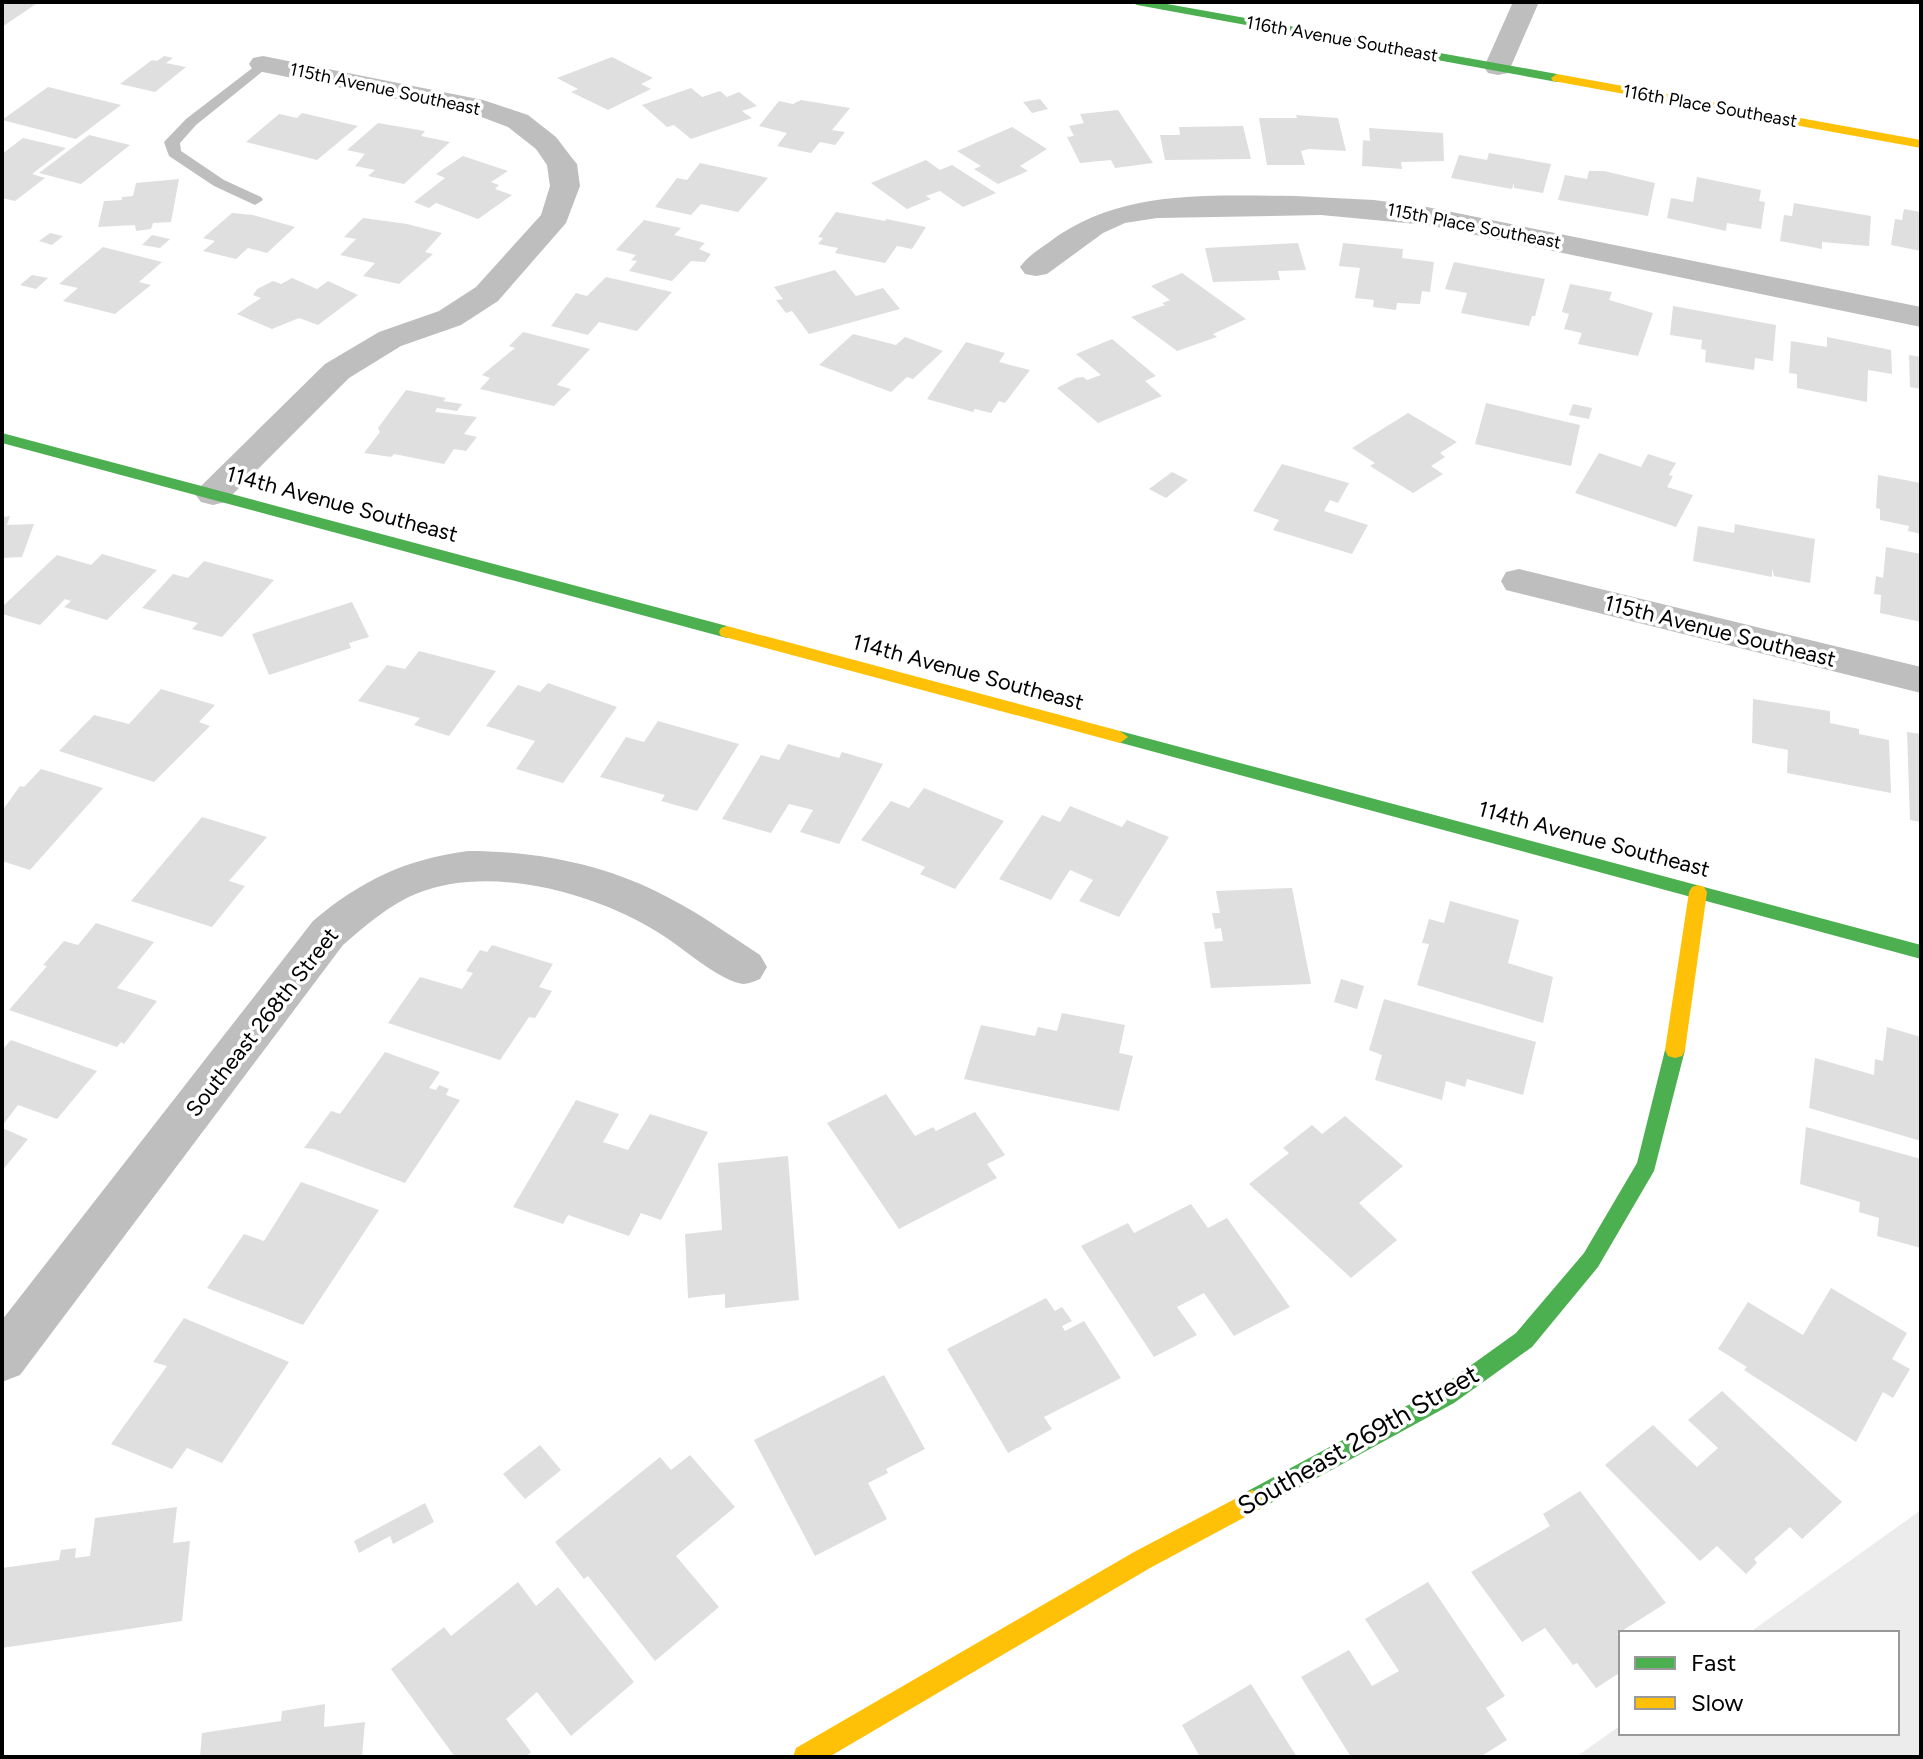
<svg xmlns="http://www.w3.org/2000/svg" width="1923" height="1759" font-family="Figtree,sans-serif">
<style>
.green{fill:#ececec}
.building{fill:#dfdfdf}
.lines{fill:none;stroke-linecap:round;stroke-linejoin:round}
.lane{fill:#bebebe;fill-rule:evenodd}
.street{fill:#bebebe;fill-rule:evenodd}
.fast{fill:#4caf50;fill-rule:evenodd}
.slow{fill:#ffc107;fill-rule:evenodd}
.labels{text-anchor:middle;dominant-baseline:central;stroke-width:7;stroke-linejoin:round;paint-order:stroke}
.far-street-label{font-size:18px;fill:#000;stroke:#fff}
.street-label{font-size:22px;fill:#000;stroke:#fff}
.near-street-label{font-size:26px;fill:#000;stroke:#fff}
</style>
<rect width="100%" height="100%" fill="#fff"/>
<!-- green -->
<path class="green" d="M1921,1510V1757H1576L1621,1725V1733H1897V1633H1749Z"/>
<!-- building -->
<path class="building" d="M2,2H39L2,27Z
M164,56L173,58L166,63L186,67L155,92L120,84L152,60L157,61Z
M612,57L653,78L641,84L651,89L608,110L571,92L578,89L557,78Z
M48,87L121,105L76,139L2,120Z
M691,88L702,97L720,91L727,97L739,92L757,106L742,111L752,118L691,139L674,125L667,127L642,105Z
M1040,99L1048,109L1032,113L1023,102Z
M801,100L850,108L832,130L845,132L835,145L820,142L811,153L777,146L787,133L759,126L779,101L793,104Z
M1118,110L1153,163L1115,168L1111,160L1080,163L1067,137L1074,136L1069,126L1084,123L1080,114Z
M302,113L358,126L317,160L246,142L279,114L297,118Z
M1296,115L1338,118L1346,151L1309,149L1301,151L1305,165H1267L1259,118H1297Z
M378,123L425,131L421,136L450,142L404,184L368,176L375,170L355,166L365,154L347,150Z
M1243,126L1251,159L1165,160L1160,135H1180L1179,127Z
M1012,127L1047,149L1020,166L1028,171L998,184L974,169L981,166L957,151Z
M1369,128L1443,133L1444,161L1401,162L1402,169L1362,166L1363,140L1370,141Z
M89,135L130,145L81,184L39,173Z
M23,138L66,148L32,174L45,178L15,201L2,198V154Z
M1489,153L1551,164L1543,193L1514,188V183L1512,189L1451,178L1459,155L1487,160Z
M463,156L508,171L491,182L499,185L495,189L512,195L478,219L436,203L429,208L414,202L445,178L436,174Z
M926,160L940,170L952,165L996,193L963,207L940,191L926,196L931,199L907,209L871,183Z
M700,163L768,178L738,212L701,204L691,215L655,207L677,178L687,180Z
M1589,171H1604L1655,183L1648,216L1558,200L1565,175L1587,179Z
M1697,177L1761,190L1759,201L1765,202L1761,229L1727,223L1726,231L1667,218L1671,198L1693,202Z
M179,179L171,222L153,223L151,229L136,231L135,225L98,227L104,201L122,200V197L133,196L136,183Z
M1794,203L1871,216L1869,246L1822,242V249L1780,241L1784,215L1792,216Z
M1904,209L1921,212V251L1891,245L1895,219L1902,220Z
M836,212L885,221L886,219L926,227L912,249L897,246L885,263L835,253L838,248L818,244L823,238L818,237Z
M232,213L253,215L295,227L267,253L248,248L236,259L203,251L215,241L203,238Z
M363,218L407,224L442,233L425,252L433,254L399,284L363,276L375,263L340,255L356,239L344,237Z
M644,220L681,228L674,235L705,243L699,249L711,254L705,262L691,261L672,281L629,271L637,261L631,260L636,255L616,250Z
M50,233L63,236L52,245L39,241Z
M152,235L170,239L160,248L142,245Z
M1298,243L1306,270L1278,271L1280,280L1213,282L1205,248Z
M1343,243L1403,249L1402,258L1434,262L1430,292L1422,291L1420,304L1397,303L1396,310L1373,307L1374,300L1355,298L1360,268L1339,266Z
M103,247L162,262L139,282L151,285L115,314L63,301L78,288L59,284Z
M1454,262L1545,279L1535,316H1532L1529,326L1461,313L1467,293L1445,289Z
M835,270L856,296L883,288L900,309L809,334L792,311L786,313L776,300L783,299L774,287Z
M1182,273L1246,319L1213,334L1217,337L1177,351L1131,317L1165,305L1162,303L1170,300L1151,286Z
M32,275L48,278L36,289L20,285Z
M606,277L672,292L637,331L599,322L588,335L551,326L576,293L587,296Z
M292,278L317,289L328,281L358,295L318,325L299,318L272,329L237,314L261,298L253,295L257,289L273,281L281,284Z
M1570,284L1612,292L1609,300L1653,313L1638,356L1578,344L1582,333L1564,329L1569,314L1562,312Z
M1673,306L1776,325L1773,361L1755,358L1754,370L1705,362L1706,350L1701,349L1702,340L1670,335Z
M523,332L590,349L557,385L571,389L554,406L480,389L490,378L482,375L515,348L509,346Z
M853,334L896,345L905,337L943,351L913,379L907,377L891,392L819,365Z
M1827,337L1891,350L1892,374L1868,370L1867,402L1797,388V374L1789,373L1791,341L1827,347Z
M1112,339L1156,376L1145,381L1162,396L1098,423L1057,388L1076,378L1083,377L1087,380L1101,375L1076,354Z
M966,342L1005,353L999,362L1030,370L1005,403L999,401L991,413L975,409L973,412L927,399Z
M1909,355L1921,357V389L1910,387Z
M406,390L446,398L443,401L462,404L457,411L437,408L435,412L477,417L464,434L477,437L466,451L454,449L444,464L394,454L391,457L364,453L380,432L378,428Z
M1486,403L1580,425L1571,466L1475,444Z
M1573,404L1592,408L1589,419L1569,415Z
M1408,413L1457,442L1440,453L1445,457L1431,466L1443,474L1413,493L1370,466L1375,463L1352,448Z
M1599,453L1641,467L1648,454L1676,463L1669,475L1673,476L1667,487L1693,495L1676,527L1575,493Z
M1282,464L1349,483L1338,503L1330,500L1324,511L1368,525L1352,554L1273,530L1279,520L1253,511Z
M1172,472L1188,480L1166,498L1149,489Z
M1878,475L1921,483V534L1908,531L1909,526L1880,520V509L1876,508Z
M10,516L7,525L34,524L22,557L2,558V517Z
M1735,524L1815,539L1810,583L1774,576L1772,568V577L1693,561L1698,526L1734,533Z
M1886,547L1921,554V622L1880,613L1881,595L1874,594L1876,576L1883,578Z
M102,554L157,570L107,620L64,607L71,601L65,599L40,625L2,614V607L57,555L91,565Z
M204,561L274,580L222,637L192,629L198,623L142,608L173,574L188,578Z
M352,602L369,637L349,643L351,648L269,675L252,634Z
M419,651L496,671L449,736L414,725L420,718L358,701L387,665L405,669Z
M548,683L617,707L563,783L516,769L535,741L486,726L518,685L540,692Z
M161,689L215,705L199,722L210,726L154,782L59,751L94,715L129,724Z
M1753,699L1830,711V723L1859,729V734L1889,740L1891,793L1787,773L1788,750L1752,743Z
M658,721L739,744L697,811L661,801L665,795L600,777L626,737L644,742Z
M1907,732L1921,734V822L1910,820Z
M788,744L839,758L842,752L883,764L839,844L800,832L813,810L789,804L771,833L722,819L761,755L779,760Z
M41,769L103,788L30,870L2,861V811L20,786L24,787Z
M924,788L1004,821L955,889L920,874L925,867L861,840L891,801L909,808Z
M1070,806L1122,827L1127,820L1169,837L1119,917L1079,901L1093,880L1070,870L1051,900L999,879L1042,815L1060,822Z
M202,817L267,837L229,881L245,886L212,927L131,901Z
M1292,888L1311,984L1211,988L1204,942L1223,941L1221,928L1215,929L1212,913H1220L1216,891Z
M1450,901L1519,920L1508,963L1553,977L1543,1023L1417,985L1429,944L1422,943L1429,919L1444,923Z
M96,923L154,942L117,988L157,1001L124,1044L121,1042L117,1047L9,1010L47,966L43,965L64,941L78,945Z
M492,945L553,964L539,987L552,991L535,1018L529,1017L500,1060L388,1023L420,977L462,989L473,973L466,971L480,950L487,952Z
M1341,979L1364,986L1357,1009L1334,1002Z
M1384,999L1536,1042L1523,1095L1467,1079L1465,1087L1446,1081L1442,1100L1375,1080L1382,1055L1369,1050Z
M1062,1013L1125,1025L1119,1053L1133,1056L1119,1111L964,1079L981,1025L1035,1036L1038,1027L1057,1031Z
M1887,1027L1921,1037V1141L1809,1108L1815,1058L1874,1075L1875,1059L1883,1061Z
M11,1040L97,1071L57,1119L18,1105L2,1126V1050Z
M385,1052L440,1072L429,1088L436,1090L439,1085L449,1089L446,1095L460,1100L405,1183L314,1149L304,1148L331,1111L340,1114Z
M886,1094L915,1136L933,1127L936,1131L975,1112L1005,1155L987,1164L997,1178L899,1229L827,1123Z
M576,1100L619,1114L603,1142L628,1150L650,1114L708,1132L661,1220L641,1213L629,1236L568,1215L563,1224L513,1207Z
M1345,1116L1403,1166L1359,1203L1397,1240L1351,1278L1249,1184L1289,1153L1283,1148L1312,1125L1322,1134Z
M1806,1127L1921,1159V1248L1877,1236L1879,1218L1859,1212L1860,1202L1800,1184Z
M2,1128L28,1139L2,1171Z
M788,1156L799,1300L725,1308V1294L688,1298L685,1234L722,1230L718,1163Z
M301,1182L379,1210L303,1325L207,1288L244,1234L264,1241Z
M1191,1204L1208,1228L1227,1218L1290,1307L1234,1336L1204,1293L1177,1307L1197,1335L1154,1357L1081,1246L1128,1223L1134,1233Z
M1831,1288L1907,1333L1892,1359L1910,1369L1893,1398L1883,1392L1856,1442L1744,1370L1747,1367L1718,1349L1748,1302L1803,1335Z
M1046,1298L1055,1311L1062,1307L1072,1321L1062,1326L1065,1331L1084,1321L1121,1378L1044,1417L1052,1429L1008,1453L947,1349Z
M184,1318L289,1362L222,1463L187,1448L172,1469L111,1444L167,1366L153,1362Z
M884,1375L925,1449L886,1469L888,1473L868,1483L887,1519L815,1556L754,1440Z
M1722,1391L1842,1502L1802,1539L1790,1527L1754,1559L1757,1563L1746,1574L1717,1546L1700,1561L1605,1465L1653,1425L1697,1467L1718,1448L1688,1420Z
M540,1445L561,1470L525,1499L503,1474Z
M690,1455L735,1507L676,1556L719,1607L655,1661L588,1576L584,1579L555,1542L660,1457L671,1470Z
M1580,1491L1666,1603L1617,1634L1621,1640V1672L1596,1688L1577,1663L1573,1665L1545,1628L1522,1642L1471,1572L1550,1526L1543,1514Z
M425,1503L434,1522L393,1544L390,1536L359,1553L354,1541Z
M177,1507L173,1543L190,1541L182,1621L2,1648V1568L59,1560L61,1550L76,1548L75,1558L90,1556L95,1518Z
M518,1582L536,1606L558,1587L634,1682L571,1736L537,1692L506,1719L531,1752L526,1757H455L391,1669L444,1627L451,1636Z
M1428,1582L1505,1696L1486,1708L1507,1740L1480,1757H1351L1301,1677L1349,1650L1372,1686L1399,1671L1365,1619Z
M1251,1684L1297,1757H1200L1182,1725Z
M325,1704L324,1727L365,1722L362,1757H200L202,1733L281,1721L282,1711Z"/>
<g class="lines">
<!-- lane -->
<path class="lane" d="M263,60L270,64L268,67L196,125L180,143L181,151L224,180L261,197L263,200L255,205L214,186L169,156L164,142L186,119Z"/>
<!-- street -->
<path class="street" d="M1513,2H1539L1508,73L1498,75L1488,73L1484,67Z
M263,56L483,100L528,115L556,137L572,158L577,164L580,186L566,223L498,301L461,325L401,346L349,378L225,502L213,505L201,502L195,494L201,486L325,364L379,332L439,311L476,287L541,215L550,186L547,165L536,149L508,127L476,115L253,70L249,64L253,58Z
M1295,196L1374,200L1427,207L1921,307V327L1427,225L1321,215L1157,218L1125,223L1103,233L1047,274L1036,276L1025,274L1020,267C1027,257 1038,250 1048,243C1120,188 1209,196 1295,196Z
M1519,569L1921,667V693L1506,590L1501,581L1506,572Z
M468,851C538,851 609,865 671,899C702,915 731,936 760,955L767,967L760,979C755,981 748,984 743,984C719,981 681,946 659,933C596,893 491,864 418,893C390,904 366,925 343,945L20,1375L2,1382V1320L313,921C360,881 406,859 468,851Z"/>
<!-- fast -->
<path class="fast" d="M1131,2H1156L1557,74L1563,78L1557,82L1137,5Z
M2,433L727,626L735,632L727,638L2,443Z
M1120,731L1921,945V959L1114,741L1112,737Z
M1675,1042L1682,1044L1685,1050L1654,1171L1598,1267L1532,1347L1454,1403L1260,1509L1252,1512L1244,1509L1241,1501L1244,1493L1438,1389L1516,1333L1584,1253L1637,1163L1665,1050L1668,1044Z"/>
<!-- slow -->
<path class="slow" d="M1557,74L1921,140V148L1553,81L1551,78Z
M727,626L1120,731L1128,737L1120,743L721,636L719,632L721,628Z
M1698,885L1704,887L1707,892L1685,1050L1682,1056L1675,1058L1668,1056L1665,1050L1689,892L1692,887Z
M1252,1490L1260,1493L1263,1501L1260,1509L1150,1568L829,1757H793L796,1748L1134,1552Z"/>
</g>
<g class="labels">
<!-- far-street labels -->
<g class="far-street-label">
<text transform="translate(1342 39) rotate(10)">116th Avenue Southeast</text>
<text transform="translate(385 89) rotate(12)">115th Avenue Southeast</text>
<text transform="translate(1710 106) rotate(10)">116th Place Southeast</text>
<text transform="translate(1474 226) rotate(11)">115th Place Southeast</text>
</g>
<!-- street labels -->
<g class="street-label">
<text transform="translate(342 504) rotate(15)">114th Avenue Southeast</text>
<text transform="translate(1720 631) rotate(14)">115th Avenue Southeast</text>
<text transform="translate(968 672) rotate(15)">114th Avenue Southeast</text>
<text transform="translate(1594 839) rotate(15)">114th Avenue Southeast</text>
<text transform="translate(262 1022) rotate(-52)">Southeast 268th Street</text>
</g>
<!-- near-street labels -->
<g class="near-street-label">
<text transform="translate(1358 1440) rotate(-30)">Southeast 269th Street</text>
</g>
</g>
<!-- border -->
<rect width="1923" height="1759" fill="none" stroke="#000000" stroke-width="8"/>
<!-- legend -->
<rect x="1619" y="1631" width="280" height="104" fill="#ffffff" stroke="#999999" stroke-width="2"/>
<rect x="1635" y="1657" width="40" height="12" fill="#4caf50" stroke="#999999" stroke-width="2"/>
<text x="1691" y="1671" font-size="24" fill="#000000">Fast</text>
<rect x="1635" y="1697" width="40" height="12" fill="#ffc107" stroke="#999999" stroke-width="2"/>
<text x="1691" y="1711" font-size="24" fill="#000000">Slow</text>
</svg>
